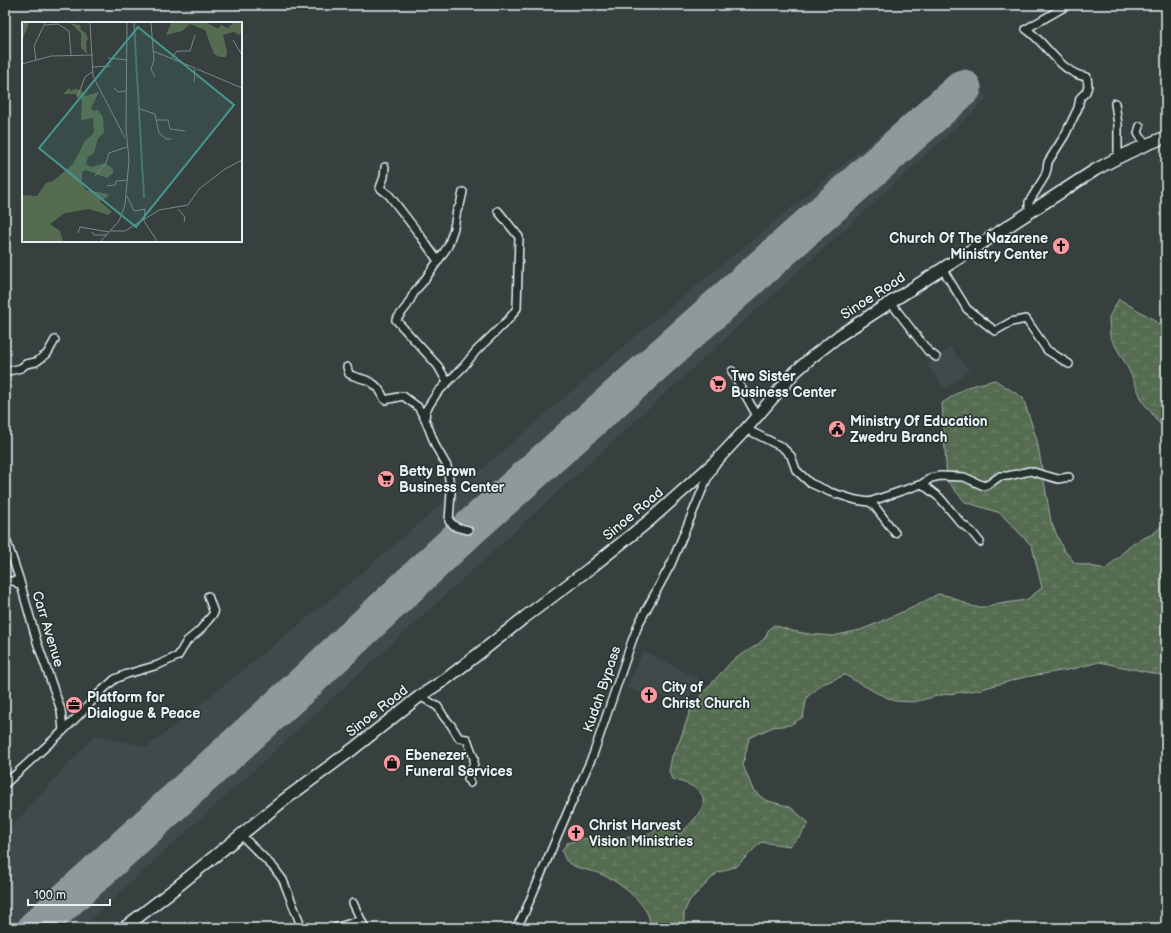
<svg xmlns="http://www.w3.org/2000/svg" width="1171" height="933" font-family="'Balsamiq Sans',sans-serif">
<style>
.built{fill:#43494c}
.wetland{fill:url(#wetland-marsh);stroke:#9eaea4}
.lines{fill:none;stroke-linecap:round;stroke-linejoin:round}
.runway{stroke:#90989c;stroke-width:37}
.minor-casing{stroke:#e8f1f8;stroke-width:10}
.highway-casing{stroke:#e8f1f8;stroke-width:14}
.minor{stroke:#26332d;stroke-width:7}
.highway{stroke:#26332d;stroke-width:11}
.labels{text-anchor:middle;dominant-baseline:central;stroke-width:3;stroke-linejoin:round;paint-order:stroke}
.poi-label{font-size:14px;font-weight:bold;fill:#e8f1f8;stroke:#26332d;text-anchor:start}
.street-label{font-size:14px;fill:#e8f1f8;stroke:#26332d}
.inset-river{fill:none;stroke:#4b6f70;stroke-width:2}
.inset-road{fill:none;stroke:#7e8789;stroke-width:1}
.view{fill:#459590;fill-opacity:0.15;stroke:#459590;stroke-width:2}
.inset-edge{fill:none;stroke:#e8f1f8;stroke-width:2}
</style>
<defs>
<pattern id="wetland-marsh" width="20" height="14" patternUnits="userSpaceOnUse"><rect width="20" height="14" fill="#556c51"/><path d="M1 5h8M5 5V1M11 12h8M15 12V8" fill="none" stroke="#6d816b"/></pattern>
</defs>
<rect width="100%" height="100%" fill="#37403f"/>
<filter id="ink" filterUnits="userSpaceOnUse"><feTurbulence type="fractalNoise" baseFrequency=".025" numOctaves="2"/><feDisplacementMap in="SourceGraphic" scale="8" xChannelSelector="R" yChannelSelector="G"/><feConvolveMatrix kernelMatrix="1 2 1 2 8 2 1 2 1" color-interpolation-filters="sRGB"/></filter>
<g filter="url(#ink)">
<!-- built -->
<path class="built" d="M961,68L978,78L987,99L81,928H5V834L95,735L148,747L353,581L632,339Z
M950,347L969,370L946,389L927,365Z
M643,651L699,679L684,708L646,688L643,694L627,688Z"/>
<!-- wetland -->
<path class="wetland" d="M1119,299L1151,318L1166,331V432L1143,402L1129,370L1110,336L1109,317Z
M995,380L1023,398L1037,440L1051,522L1063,549L1075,563L1106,569L1133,543L1153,534L1166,522V676L1099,662L1073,669L1025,677L978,690L941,695L914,702L895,701L877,693L845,675L823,684L807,697L803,717L790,725L773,727L749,738L743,765L753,790L765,800L790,807L809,823L800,836L789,846L761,842L737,866L717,873L689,901L684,913V928H649C656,909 618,881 603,875C592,870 580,870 570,864C565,861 564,856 562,851L567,843L582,839L593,838L642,837L659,828L680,834C689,825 712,805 700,792C694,785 681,782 672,779L669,772L672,756L680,740L690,711L701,695L732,661L757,645L765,638L769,629L774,625L792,631L809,634L833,636L860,630L868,627L914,607L938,594L949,596L974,607H988L999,604L1026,600L1042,588L1032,546L1000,513L965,502L947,481L942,403L967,387Z"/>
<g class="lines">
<!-- runway -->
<path class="runway" d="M36,928L306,682L468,530L963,88"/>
<defs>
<path id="minor" d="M1115,103L1118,125V156
M1140,126L1138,133L1145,144
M385,167L384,177L380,188L389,195L419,234L438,261L423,282L415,291L407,306L396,320L438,366L447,382
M1029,213V202L1045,176L1047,169L1048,162L1065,135L1078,108L1080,98L1086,92L1088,86L1087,77C1061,74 1047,43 1026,29L1068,5
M438,261L448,246L454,228L457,210L460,205L463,192
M942,268L967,309L995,331L1011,322L1026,319L1047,350L1069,364
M891,303L928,351L936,357
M347,367L349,374C358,379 369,378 376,386C380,389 382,395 385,400L403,396L418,407L425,419
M732,371L757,416
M5,372L21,368L26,364L36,362L47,354L55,340
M746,429L782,447L791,456L796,470L810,483L830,492L856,500L869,502L922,484L931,478L940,476L964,477L984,486L989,484L1000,476H1008L1030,471L1058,479L1069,477
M922,484L940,498L961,523L972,532L980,542
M869,502L873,504L895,533
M468,530L456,527L449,521L451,492L447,466L436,447L425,419L426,410L437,393L464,366L476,351L509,319L517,308L519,237L498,211
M5,536L19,578L37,642L61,710L63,731
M5,581H14L21,586
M420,696L438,707L444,717L451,725L459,738L467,739L474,758V763L468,779L470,783
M5,784L63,731L87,707L97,695L115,679L127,674L158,665L178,656L187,641L199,631L214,613L208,596
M240,834L274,868L283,880L302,928
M353,903L365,928
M335,928L361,920
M516,928L524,914L568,811L593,755L632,641L639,623L671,564L706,481L714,466"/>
<path id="highway" d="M124,928L173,890L284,800L353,749L420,696L446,679L486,648L525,617L589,569L650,520L717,460L746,429L795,372L812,357L840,335L1095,170C1118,157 1141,146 1166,137"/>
</defs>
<!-- minor casing -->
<use href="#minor" class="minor-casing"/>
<!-- highway casing -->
<use href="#highway" class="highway-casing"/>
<!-- minor -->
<use href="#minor" class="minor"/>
<!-- highway -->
<use href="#highway" class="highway"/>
</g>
</g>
<!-- icons -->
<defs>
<symbol id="church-disc" viewBox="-11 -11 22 22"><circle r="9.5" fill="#ff9aa2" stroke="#26332d"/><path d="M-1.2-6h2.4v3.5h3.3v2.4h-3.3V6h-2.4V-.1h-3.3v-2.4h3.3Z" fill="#111"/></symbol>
<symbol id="supermarket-disc" viewBox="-11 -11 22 22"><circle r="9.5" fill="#ff9aa2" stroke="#26332d"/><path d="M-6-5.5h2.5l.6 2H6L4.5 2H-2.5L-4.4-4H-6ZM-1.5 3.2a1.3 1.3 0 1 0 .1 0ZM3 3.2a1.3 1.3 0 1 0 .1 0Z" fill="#111"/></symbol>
<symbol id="civic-disc" viewBox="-11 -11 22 22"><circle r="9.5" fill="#ff9aa2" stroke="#26332d"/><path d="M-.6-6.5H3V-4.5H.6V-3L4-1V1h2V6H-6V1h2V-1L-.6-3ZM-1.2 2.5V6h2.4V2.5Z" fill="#111"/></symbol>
<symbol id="office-disc" viewBox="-11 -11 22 22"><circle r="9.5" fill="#ff9aa2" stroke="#26332d"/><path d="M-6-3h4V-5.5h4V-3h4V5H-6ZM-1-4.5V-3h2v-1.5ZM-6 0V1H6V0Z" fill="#111"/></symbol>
<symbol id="shop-disc" viewBox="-11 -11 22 22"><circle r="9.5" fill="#ff9aa2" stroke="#26332d"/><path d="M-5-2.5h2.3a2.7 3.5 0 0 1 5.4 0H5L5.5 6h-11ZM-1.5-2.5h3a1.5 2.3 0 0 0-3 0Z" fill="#111"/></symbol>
</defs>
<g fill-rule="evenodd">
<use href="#church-disc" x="1051" y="236" width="20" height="20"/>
<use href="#supermarket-disc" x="708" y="374" width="20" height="20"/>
<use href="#civic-disc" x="827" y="419" width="20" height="20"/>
<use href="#supermarket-disc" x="376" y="469" width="20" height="20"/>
<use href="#church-disc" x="639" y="685" width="20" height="20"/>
<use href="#office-disc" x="64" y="695" width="20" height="20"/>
<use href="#shop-disc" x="382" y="753" width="20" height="20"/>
<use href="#church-disc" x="566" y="823" width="20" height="20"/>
</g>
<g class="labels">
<!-- poi labels -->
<g class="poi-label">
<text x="1048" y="238" text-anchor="end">Church Of The Nazarene<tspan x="1048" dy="16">Ministry Center</tspan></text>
<text x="731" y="376">Two Sister<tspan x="731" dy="16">Business Center</tspan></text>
<text x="850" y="421">Ministry Of Education<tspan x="850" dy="16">Zwedru Branch</tspan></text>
<text x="399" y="471">Betty Brown<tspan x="399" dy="16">Business Center</tspan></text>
<text x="662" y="687">City of<tspan x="662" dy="16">Christ Church</tspan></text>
<text x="87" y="697">Platform for<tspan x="87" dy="16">Dialogue &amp; Peace</tspan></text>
<text x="405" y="755">Ebenezer<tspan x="405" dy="16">Funeral Services</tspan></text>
<text x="589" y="825">Christ Harvest<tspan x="589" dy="16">Vision Ministries</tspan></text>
</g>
<!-- street labels -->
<g class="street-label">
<text transform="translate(873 296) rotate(-33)">Sinoe Road</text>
<text transform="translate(633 514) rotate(-40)">Sinoe Road</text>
<text transform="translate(48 629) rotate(73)">Carr Avenue</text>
<text transform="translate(602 689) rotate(-71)">Kudah Bypass</text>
<text transform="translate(377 711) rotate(-38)">Sinoe Road</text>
</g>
</g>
<!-- overview -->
<g transform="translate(22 22)">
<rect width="220" height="220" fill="#37403f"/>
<path d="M0,1H7L0,19ZM48,1L58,3L59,8L64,11L66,17L64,20L65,32L59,26V11ZM149,1H185L196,7L199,3L206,6L211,1H219L220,9L217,13L212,10L201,13L205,30L204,35H198L192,32L183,8L168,2L160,9L144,13ZM47,66L49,69L52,67L59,68L63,74L77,70L69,86L71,89L76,88L81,95L82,111L76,116L72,131L66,135L64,142L69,145L83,141L91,147V151L85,156L64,148L60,150V162L64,168L86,172L87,174L78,179L90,190L86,193L67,187L43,191L28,202L38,209L41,219H0V173L15,174L24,161L31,159L51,142L63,119L72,111L71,96L59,98L60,78L53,72H41Z" fill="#556c51"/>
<path class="inset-river" d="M112,1L122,176"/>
<path class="inset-road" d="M68,1L71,54L103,116M129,1L132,38L129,47L133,55M23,3L36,2L47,9L49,33M211,18L220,33M131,29L173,46L172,60M86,36L105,38M150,36L155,29H168L173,13M14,38L12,24L23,1M0,42L29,34L71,33M70,45L89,44M175,47L220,66M92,66L96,70L104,69M55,76L63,55L70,50M118,87L133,92L137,111L144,117H149M135,98H146L148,107L163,109M73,154L84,141L87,131L105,125M85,164L93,163L94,159L105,158M105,174L112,189L123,187L122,199L135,219M156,187L163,195L162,200M89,209H103L137,188L166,183L177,167L203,147L220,138M70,210L72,213H85M56,211L58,205L87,210M79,219L97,199L103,183L107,138L104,107L105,1"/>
<path class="view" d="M116,5L212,83L114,205L17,126Z"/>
<rect width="220" height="220" class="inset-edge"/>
</g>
<!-- margin -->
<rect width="1171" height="933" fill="none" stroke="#26332d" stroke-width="20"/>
<rect x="10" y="10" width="1151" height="913" fill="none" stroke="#e8f1f8" stroke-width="1.5" filter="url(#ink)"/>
<!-- scale -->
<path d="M28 899v6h82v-6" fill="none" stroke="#e8f1f8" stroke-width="2"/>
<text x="34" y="899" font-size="12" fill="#e8f1f8" stroke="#26332d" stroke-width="3" paint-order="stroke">100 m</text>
</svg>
